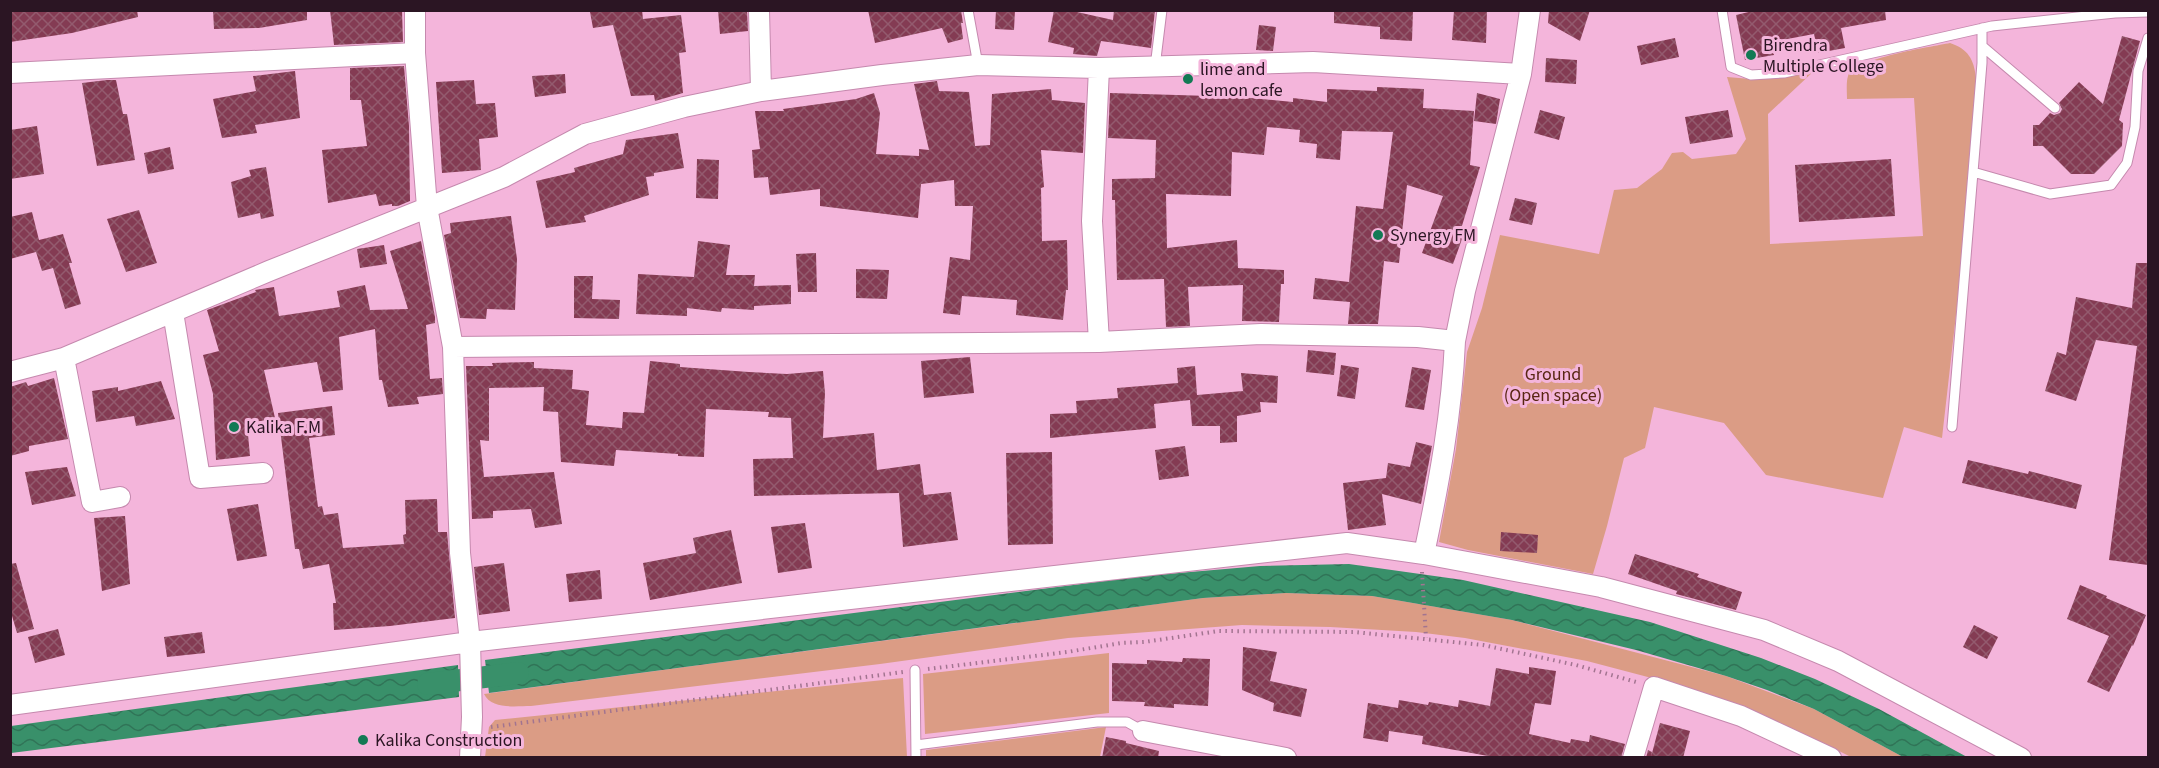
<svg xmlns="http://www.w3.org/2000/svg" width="2159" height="768" font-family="'Source Sans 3',sans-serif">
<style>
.green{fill:#db9c85}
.water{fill:url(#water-waves)}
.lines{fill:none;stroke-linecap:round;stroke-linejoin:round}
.canal{stroke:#39906a;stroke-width:22}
.building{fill:url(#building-cross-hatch)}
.lane-casing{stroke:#c589ae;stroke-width:11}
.street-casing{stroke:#c589ae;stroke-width:22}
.path{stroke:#a27490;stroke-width:4;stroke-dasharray:1.5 4.5;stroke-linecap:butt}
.lane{stroke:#fff;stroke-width:9}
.street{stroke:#fff;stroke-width:20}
.poi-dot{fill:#127a54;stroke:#f4b5db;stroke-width:2}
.labels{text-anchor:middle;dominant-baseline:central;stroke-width:6;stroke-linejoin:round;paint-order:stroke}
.poi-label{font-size:18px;fill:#2b1523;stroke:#f4b5db;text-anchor:start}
.park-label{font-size:18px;fill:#582612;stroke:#f4b5db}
</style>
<defs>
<pattern id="water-waves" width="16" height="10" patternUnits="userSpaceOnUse" patternTransform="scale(1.5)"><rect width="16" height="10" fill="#39906a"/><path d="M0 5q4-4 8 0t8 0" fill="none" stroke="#307457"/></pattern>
<pattern id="building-cross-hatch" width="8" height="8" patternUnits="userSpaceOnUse" patternTransform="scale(1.5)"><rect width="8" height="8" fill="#843b53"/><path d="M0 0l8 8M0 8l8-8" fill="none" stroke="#935a6e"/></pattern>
</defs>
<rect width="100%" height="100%" fill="#f4b5db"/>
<!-- green -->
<path class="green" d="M1950,43C1968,49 1974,59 1976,78L1957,306L1942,438L1904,427L1883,498L1766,475L1724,423L1654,407L1645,448L1624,458L1607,526L1593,574L1468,550L1439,542L1456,449L1467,352L1482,308L1500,235L1599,254L1614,190L1637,188L1662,169L1672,153L1683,152L1692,159L1736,154L1746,139L1727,77L1751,79L1815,70L1768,114L1770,244L1923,236L1914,98L1847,99C1847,93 1846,82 1848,76C1855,58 1930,47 1950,43Z
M1286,593L1372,596L1512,620L1726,676L1814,709L1903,757H1851L1827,745L1663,681L1587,661L1465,638L1416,632L1330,627L1242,625L1068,638L880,664L531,706C516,706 492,710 484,694L1203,598Z
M1109,653V713L925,734L923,674Z
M903,678L907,757H485L489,727L495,720Z
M1106,727L1100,757H926V750Z"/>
<!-- water -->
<path class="water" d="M1349,564L1463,580L1650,622L1761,658L1815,679L1879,709L1967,757H1903L1814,709L1767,690L1726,676L1636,650L1512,620L1372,596L1286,593L1203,598L489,693L485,660L1144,576L1260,566Z
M458,665L459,697L11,753V726Z"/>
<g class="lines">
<!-- canal -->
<path class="canal" d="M428,684L518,673"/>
</g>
<!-- building -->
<path class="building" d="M10,10H137L138,17L72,33L10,42Z
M213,10H307V20L259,28L214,29Z
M330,10H402L403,42L334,45Z
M601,10H642L643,19L681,15L686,52L679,53L683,93L655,101L654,95L631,96L613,25L593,28L590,12Z
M718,10H747L748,31L720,34Z
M868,10H961L963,23H961L963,39L948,43L942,28L875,43Z
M996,10H1015L1014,30L995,29Z
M1054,10H1068L1113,20L1114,10H1155L1151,48L1101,41L1097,56L1073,54L1074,48L1048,42Z
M1334,10H1413L1412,41L1380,39V27L1334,23Z
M1454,10H1487L1486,43L1452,40Z
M1549,10H1590L1580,41L1548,23Z
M1757,10H1885L1886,20L1841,28L1845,48L1818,53L1814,34L1771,42L1774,55L1745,60L1736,15Z
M1259,25L1276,27L1273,51L1256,50Z
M2122,36L2140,41L2119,120L2123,123L2122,146L2094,174H2071L2043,146H2033V125H2039L2050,113L2054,115L2060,113L2062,109L2059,103L2079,82L2103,104Z
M1675,38L1679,57L1641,65L1637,46Z
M1546,58L1577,60L1576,84L1545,82Z
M404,66L409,126L410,201L398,206H392V204L379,206L376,194L328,203L322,150L367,146L361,100H350V68Z
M295,71L300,118L255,125L257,133L222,138L213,99L256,91L253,76Z
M565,74L566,93L535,97L532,76Z
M107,80H116L123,114H127L135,160L97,166L82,83Z
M474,80L476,104L495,103L498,137L479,139L481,170L442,173L436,82Z
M937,81L939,91L969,92L975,146L990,145L992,94L1051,89L1052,100L1085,103L1083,153L1041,150L1044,187L1041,188L1042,241L1067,240L1068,290H1066L1063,320L1016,315L1017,300L962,296L960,315L943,313L950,257L970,260L973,206H955L954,180L921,184L918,218L820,206V189L770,195L768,177L754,178L752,150L760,149L755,111H784L783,109L856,99L874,93L880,113L876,154L919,156V149L929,150L914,84Z
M1377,87L1424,89L1423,108L1474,111L1470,165L1480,167L1461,229L1465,231L1453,264L1422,253L1443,196L1407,185L1399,263L1384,261L1378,324H1348L1350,302L1313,299L1315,278L1349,282L1356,206L1383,209L1393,132L1342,131L1340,160L1316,158L1317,144L1299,142L1300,130L1267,127L1264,155L1232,152L1231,196L1166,194L1167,248L1237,240L1238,268L1284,270V284H1281L1279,322L1242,321L1243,285L1188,287L1190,326L1166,327L1164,279L1117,280L1115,200H1112V179L1155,178L1156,140L1108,138L1110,93L1210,96V89L1240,91V97L1293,102V98L1327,102V89L1377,91Z
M1477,93L1500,99L1496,124L1474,121Z
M1540,110L1565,117L1559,140L1534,133Z
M1728,110L1733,137L1690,144L1685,117Z
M37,126L44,174L10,179V130Z
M678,133L684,168L654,173V176L646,177L649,195L584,216L586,222L546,228L536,181L575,172L574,168L623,154L626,140Z
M170,147L174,169L148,174L144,153Z
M697,159L719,160L718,199L696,198Z
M1891,159L1895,216L1799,222L1795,165Z
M266,167L274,216L261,219L260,213L238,218L231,182L251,176L249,170Z
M1515,198L1537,203L1532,225L1509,220Z
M139,210L157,263L126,272L107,219Z
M32,212L39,240L63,234L72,263H69L81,304L65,309L53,268L42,271L36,252L10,259V217Z
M511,216L517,259L515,310L487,309L486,319L460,318L444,235L451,233L450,223Z
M421,241L435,317V323L426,325L430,379L442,378L443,394L417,397L419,404L388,407L382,380H379L375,329L339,337L343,390L323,392L317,362L264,370L275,418L247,424L250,456L216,460L213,394L203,355L219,351L207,310L256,292L255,290L274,287L279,316L340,307L337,291L365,285L370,310L408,309L390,251Z
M698,241L730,245L726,275H755L754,286L791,285V304L754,306V310L722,308L721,312L687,308V316L636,314L638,274L694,277Z
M384,245L387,264L360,268L357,249Z
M816,253L817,292H798L796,254Z
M2136,263H2148V565L2109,560L2137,346L2096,340L2076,401L2045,391L2057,352L2066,355L2076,297L2132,308Z
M856,269L889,270L887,299L856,298Z
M574,276H593L592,299L620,300L619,319L574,318Z
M1308,350L1336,353L1334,375L1306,372Z
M970,357L974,393L924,398L921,361Z
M650,361L680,364V367L749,372L787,374L823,371L825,393L823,438L874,433L877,470L920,464L924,495L951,492L958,540L903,547L899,493L754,496L753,459L793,458L791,418L768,417L769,412L706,409L704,457L678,456V454L616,450L614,466L561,462L558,412L543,411L544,387L489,388V441L480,440L484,477L554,472L562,524L535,528L531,509L493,511V518L472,519L466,366H493L492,363L534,362V368L573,370L572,389L589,391L586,425L622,428L623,412L644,413Z
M1341,365L1359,368L1355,399L1337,396Z
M1195,366L1197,395L1243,391L1241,373L1278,376L1277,403L1260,402L1261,412L1237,416V442L1220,443V426H1192L1190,400L1154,404L1156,428L1050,438V414L1077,413L1076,401L1118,398L1117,388L1178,383L1177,368Z
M1412,367L1431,370L1424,410L1405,407Z
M54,378L68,439L29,446V451L10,456V387L26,382L28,386Z
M161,381L175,419L136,426L134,416L96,422L92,391L118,387V391Z
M332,406L335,435L309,438L318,507L322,506L324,515L338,513L343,548L404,544L403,535L406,534L405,500L437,499L438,532H447L455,618L390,626L334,630L333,603H336L329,564L303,569L299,549H295L278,413Z
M1416,442L1432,446L1421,504L1382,494L1386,525L1348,530L1343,483L1386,478L1388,463L1410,467Z
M1185,446L1189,476L1159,480L1155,450Z
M1052,452L1053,544L1008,545L1006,453Z
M1968,460L2028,474L2029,471L2082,485L2076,509L1962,483Z
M67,467L76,496L32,505L25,472Z
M258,504L267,556L237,561L227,509Z
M125,516L130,584L102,591L94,518Z
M805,523L812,568L778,573L771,527Z
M731,530L742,583L650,600L643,563L696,553L693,538Z
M1501,532L1538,535L1537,553L1500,551Z
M1635,554L1699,574L1697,577L1742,592L1736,610L1676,594L1677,591L1628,574Z
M16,563L34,629L17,633L10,609V564Z
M504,563L510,611L479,615L474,567Z
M600,570L602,599L569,602L566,574Z
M2080,585L2107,596L2106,598L2146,615L2133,646L2132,645L2109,692L2087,682L2109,636L2067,619Z
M1974,625L1998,637L1987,659L1963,647Z
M58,629L65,655L35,663L28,637Z
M202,632L205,653L167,657L164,637Z
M1243,647L1277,652L1270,681L1307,689L1301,717L1273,711L1274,703L1242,690Z
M1183,658L1210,659L1208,706L1174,704V708L1144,706L1145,702L1112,701V663L1147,664V660L1182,662Z
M1529,667L1556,671L1551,705L1535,703L1529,734L1570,743L1571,739L1589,742L1590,735L1625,744L1621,758H1499L1422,744L1423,736L1389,731L1388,742L1363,738L1368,703L1398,708L1399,700L1428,705L1429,702L1458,707L1459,700L1490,706L1496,668L1529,674Z
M1660,723L1690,731L1683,758H1646L1648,750L1652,752L1651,757Z
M1106,737L1126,741V743L1159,751L1158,758H1102Z"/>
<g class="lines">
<defs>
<path id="lane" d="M968,10L978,65
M1722,10L1731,67L1751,75L1784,73L1992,26L2115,13L2148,12
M1982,46L2055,108
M1155,67L1162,10
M1973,172L2050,194L2111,185L2127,163L2135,127L2138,71L2148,38
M1952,427L1982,63V28
M915,670L916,758
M916,745L1097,722H1127L1143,731"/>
<path id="street" d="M415,10V53L427,207L453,347L460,553L470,642L472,717L470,758
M759,10L761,91
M10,73L415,53
M173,312L200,478L263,473
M1099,342L1092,221L1099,68
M453,347L1099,342L1261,334L1418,337L1455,341L1465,291L1521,74L1530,10
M64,358L92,502L120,497
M10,372L64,358L269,271L504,177L585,134L684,107L761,91L882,75L978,65L1099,68L1313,62L1521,74
M1424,554C1439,483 1452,413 1455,341
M10,705L470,642L1347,543L1424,554L1601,587L1764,630L1838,661L2021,758
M1143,731L1286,758
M1633,758L1654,687L1741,716L1831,758"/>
</defs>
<!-- lane casing -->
<use href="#lane" class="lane-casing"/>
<!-- street casing -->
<use href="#street" class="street-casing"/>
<!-- path -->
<path class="path" d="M1422,572L1426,638
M928,669L1067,652L1121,643L1144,642L1219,631L1354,632L1483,645L1576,665L1636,682
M491,727L903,672"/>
<!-- lane -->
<use href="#lane" class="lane"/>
<!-- street -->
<use href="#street" class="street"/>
</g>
<!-- markers -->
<g class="poi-dot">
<circle cx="1751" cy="55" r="6"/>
<circle cx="1188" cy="79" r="6"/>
<circle cx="1378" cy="235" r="6"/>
<circle cx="234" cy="427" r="6"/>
<circle cx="363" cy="740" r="6"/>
</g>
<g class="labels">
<!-- poi labels -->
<g class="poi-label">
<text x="1763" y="45">Birendra<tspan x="1763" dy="21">Multiple College</tspan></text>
<text x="1200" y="69">lime and<tspan x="1200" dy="21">lemon cafe</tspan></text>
<text x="1390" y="235">Synergy FM</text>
<text x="246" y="427">Kalika F.M</text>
<text x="375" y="740">Kalika Construction</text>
</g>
<!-- park labels -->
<g class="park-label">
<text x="1553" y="374">Ground<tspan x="1553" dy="21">(Open space)</tspan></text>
</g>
</g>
<!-- border -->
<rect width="2159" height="768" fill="none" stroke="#2b1523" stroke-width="24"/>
</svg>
